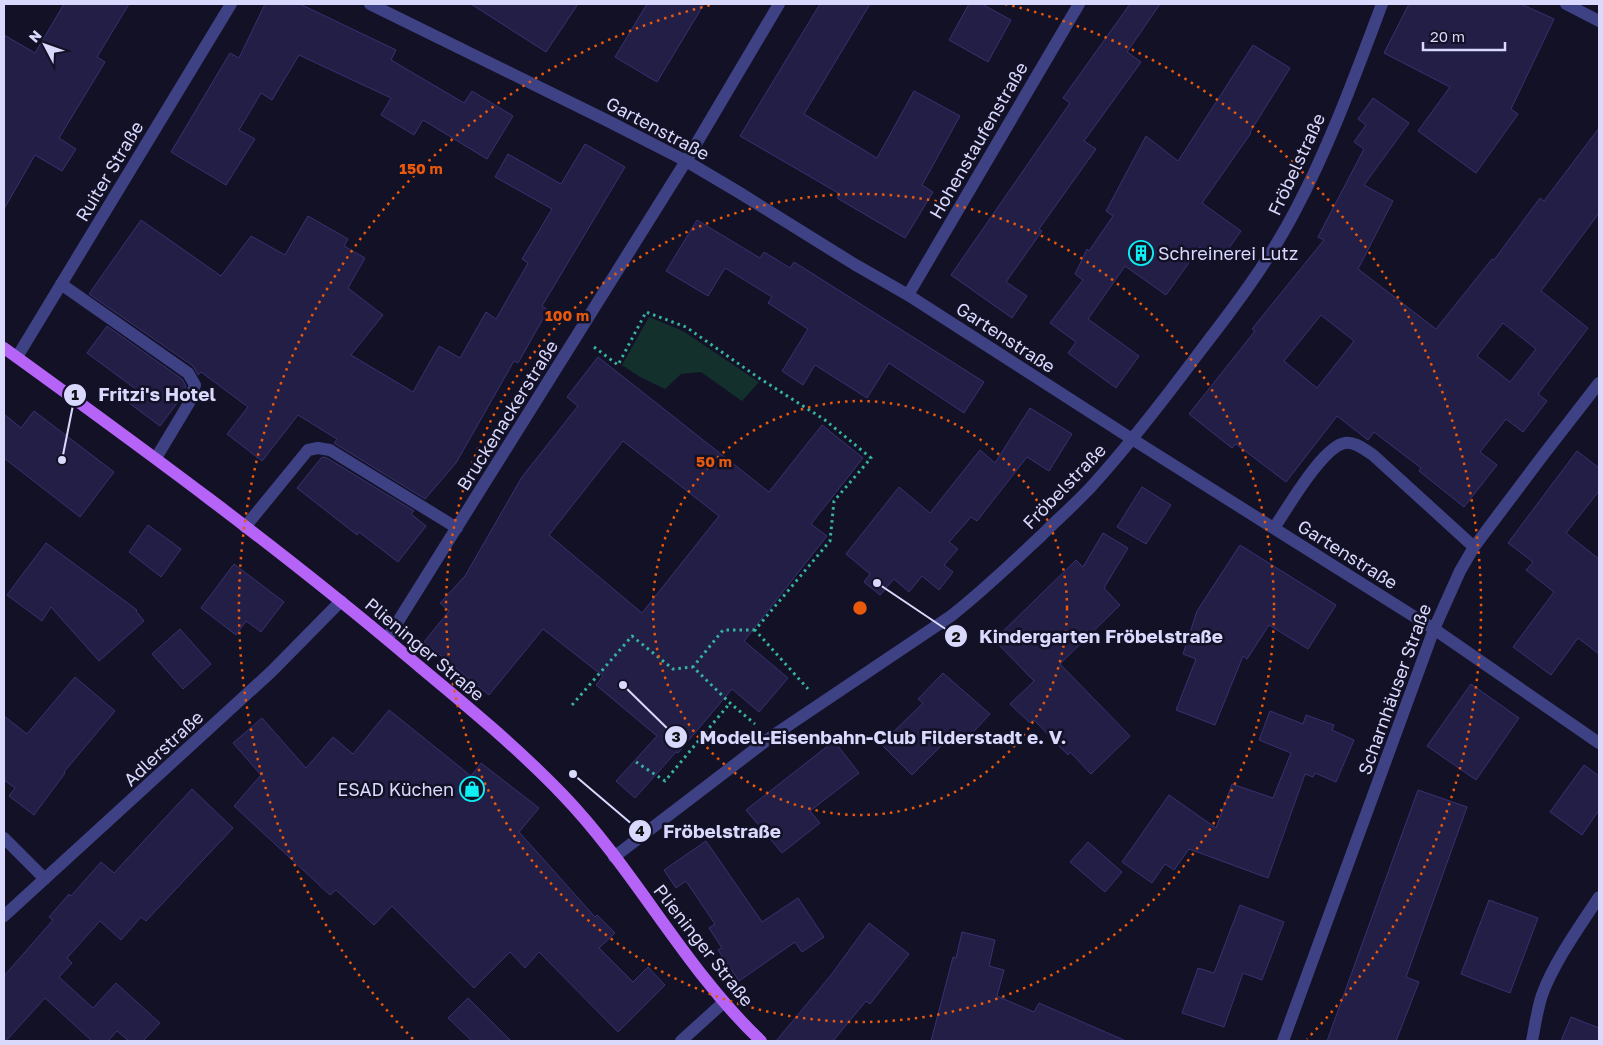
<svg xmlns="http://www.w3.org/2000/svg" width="1603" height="1045" font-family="'Golos Text',sans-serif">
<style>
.green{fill:#14302d}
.building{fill:#231e46;stroke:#383171;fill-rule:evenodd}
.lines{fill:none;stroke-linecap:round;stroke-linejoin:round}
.path{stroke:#36b3a1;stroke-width:3;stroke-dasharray:2.5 4;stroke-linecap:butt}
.minor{stroke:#3e4183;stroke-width:12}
.major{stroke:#b564f7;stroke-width:12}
.ring{fill:none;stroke:#e8590c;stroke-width:2.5;stroke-dasharray:2.5 5}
.labels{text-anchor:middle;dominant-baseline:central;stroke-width:5;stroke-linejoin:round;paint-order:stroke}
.street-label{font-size:18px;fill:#d9d8fd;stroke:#131126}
.poi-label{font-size:18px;fill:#d9d8fd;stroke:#131126;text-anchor:start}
.centre{fill:#e8590c;stroke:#131126;stroke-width:2.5}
.ring-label{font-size:15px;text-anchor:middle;font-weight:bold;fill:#e8590c;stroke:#131126;stroke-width:5;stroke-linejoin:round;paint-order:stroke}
.leader{fill:none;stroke:#d9d8fd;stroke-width:2}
.callout-dot{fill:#d9d8fd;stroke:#131126;stroke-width:2}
.mark-label{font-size:15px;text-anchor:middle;font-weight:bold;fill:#111}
.callout-label{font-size:19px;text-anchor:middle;font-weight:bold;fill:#d9d8fd;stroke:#131126;stroke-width:5;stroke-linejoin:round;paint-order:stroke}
</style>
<rect width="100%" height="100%" fill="#131126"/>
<!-- green -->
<path class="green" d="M649,317L683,331L759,382L742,401L701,372L681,374L665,389L640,377L622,365Z"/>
<!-- building -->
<path class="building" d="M64,4H129L97,57L105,62L59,138L76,149L62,171L35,155L4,209V35L35,53Z
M265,4H300L396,50L391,60L464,103L472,91L513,116L487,159L423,120L414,135L381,115L391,98L299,55L272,100L261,93L239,130L255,139L226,185L171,152L230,53L239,58Z
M471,4H578L546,52Z
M647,4H704L657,82L615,57Z
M820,4H870L804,114L877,158L914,91L960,116L922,185L933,192L905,238L837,198L840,194L740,136Z
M969,4H982L1011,20L988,62L949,40Z
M1130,4H1160L1127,52L1141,62L1084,141L1096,149L1039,229L1042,231L1006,282L1027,296L1012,318L951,275L1070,103L1063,98Z
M1409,4H1521L1554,19L1511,109L1518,114L1476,173L1418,131L1450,87L1384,53Z
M1253,45L1290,68L1250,132L1251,133L1202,203L1241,231L1220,261L1200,247L1166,295L1125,266L1088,319L1139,356L1116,388L1068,353L1076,342L1050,323L1083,280L1075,274L1087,249L1089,251L1113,216L1106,211L1146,136L1178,161Z
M1373,98L1409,123L1364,185L1393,201L1358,269L1436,329L1492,259L1494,260L1540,198L1544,201L1599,128V213L1541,291L1588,328L1538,394L1547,401L1523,432L1506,419L1480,452L1497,465L1464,507L1419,471L1421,468L1374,432L1368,440L1337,416L1286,482L1236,444L1232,448L1189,414L1255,331L1252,329L1324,240L1318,237L1364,149L1354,142L1366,125L1358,119ZM1321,315L1354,341L1317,388L1284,361ZM1503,323L1536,349L1510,382L1477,356Z
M585,144L625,167L542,306L548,310L518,363L514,361L456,463L425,499L334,443L337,439L298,415L262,461L227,434L248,407L201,372L198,375L193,366L89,294L141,220L221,276L251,236L285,255L308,216L348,239L344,246L365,258L348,288L383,315L351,355L413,392L439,346L460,358L486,312L496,319L528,263L522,259L552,209L495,177L508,154L561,184Z
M697,220L760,258L764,252L790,268L794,262L984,382L964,413L889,363L867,398L815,365L803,385L782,371L808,329L768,303L772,297L725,268L708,296L666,271Z
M107,326L182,379L186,386L183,395L160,426L128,402L137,390L87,353Z
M598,357L769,492L822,425L863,458L811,524L827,536L744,641L788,678L759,712L732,689L678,753L676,752L635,798L616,781L657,736L596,685L603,676L543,629L489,695L424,642L449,611L440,603L465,576L522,477L578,406L567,397ZM623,441L719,516L642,613L549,535Z
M1030,408L1072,434L1049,471L1027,457L977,521L971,517L949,542L958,549L944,565L953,572L939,590L922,576L909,592L894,579L880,595L864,582L870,574L846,554L899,487L930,513L980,450L995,463Z
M34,411L114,472L80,517L4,458V414L21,428Z
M1577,451L1599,468V491L1566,533L1599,559V654L1578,638L1551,675L1513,647L1554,592L1526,570L1533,562L1508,543Z
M322,457L327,458L414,511L411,514L426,526L398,562L359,532L357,535L297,488Z
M1142,487L1171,505L1146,544L1117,527Z
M148,525L181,549L161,577L129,552Z
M1103,533L1128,548L1104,588L1120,605L1060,664L1130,736L1091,774L1070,752L1068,755L1034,720L1030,723L1010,704L1034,681L994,640L1076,560L1083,567Z
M46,543L137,610L136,611L144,621L99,661L51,607L42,621L7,595Z
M1240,545L1336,605L1308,649L1269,625L1247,659L1243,656L1215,725L1176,710L1196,659L1183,654L1197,611Z
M234,564L284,602L261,632L246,621L236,635L201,608Z
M180,629L211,664L183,689L152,654Z
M943,673L990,714L964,742L954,733L912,775L881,744L923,703L918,699Z
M75,677L115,711L64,772L65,773L34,815L9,796L15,788L4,780V716L27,734Z
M1471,684L1519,718L1476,780L1427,746Z
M389,710L471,776L481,763L539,808L519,832L595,917L597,915L615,933L599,948L633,982L648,967L665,985L618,1032L539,952L525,968L510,952L474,988L392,906L374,925L336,890L330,895L234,806L261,775L233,743L262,718L306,768L333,737L353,754Z
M1270,711L1303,724L1306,715L1334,725L1332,730L1354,740L1336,782L1315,773L1313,777L1305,774L1268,878L1189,849L1174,870L1165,864L1152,883L1122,862L1169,795L1216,828L1232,784L1273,798L1291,753L1259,740Z
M834,741L859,773L810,811L820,823L782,853L746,810Z
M1584,765L1599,776V810L1582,835L1550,812Z
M192,789L233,828L146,921L141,917L121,940L100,921L67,958L72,963L59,977L93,1008L116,983L160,1023L143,1041H129L117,1031L108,1041H92L45,998L6,1041H4V976L53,920L49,917L69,894L71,896L101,862L114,873Z
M1418,790L1467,807L1406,977L1419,982L1396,1041H1327Z
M706,841L762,922L798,898L824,937L802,952L795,942L739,981L718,950L722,948L709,928L715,924L686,881L676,888L664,870Z
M1088,842L1122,872L1105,892L1070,862Z
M1489,900L1538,918L1510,993L1461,974Z
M1240,905L1284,922L1262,980L1243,973L1224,1027L1182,1013L1198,968L1214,973Z
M869,923L909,954L870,1004L866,1001L833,1041H776L831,975Z
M962,932L995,940L989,966L1004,970L997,996L1034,1012L1039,1003L1126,1041H931L953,957L956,958Z
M468,998L511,1041H472L448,1018Z
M1571,1017L1599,1028V1041H1561Z"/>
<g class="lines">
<!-- path -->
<path class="path" d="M594,347L618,365L646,312L686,327L759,378L825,420L871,458L834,501L830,541L755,630L808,689
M755,630H723L693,667L730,703L755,724
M572,705L632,636L673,669L693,667
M636,762L665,781L730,703"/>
<!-- minor -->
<path class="minor" d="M370,4L606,120L686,161L740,193L854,264L908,295L1132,439L1434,629L1599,743
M1566,4L1599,21
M61,284L188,373L195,385L189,403L156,458
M908,295L1079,4
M17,357L231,4
M245,527L308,450L318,448L330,450L457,528
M1274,528C1287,509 1323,446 1345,443C1355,441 1365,450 1373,455L1474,547
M387,639L686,161L779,4
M4,838L45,879
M614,857L771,737L951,616C983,591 1012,563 1042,535C1058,519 1075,504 1091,487C1130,444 1166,397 1201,350C1235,306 1269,261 1295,211C1330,145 1356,73 1382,4
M4,916L271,672L341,601
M681,1041L724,1002
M1283,1041L1434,629L1460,571L1474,547L1544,454L1599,383
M1532,1041C1535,1026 1537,1010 1542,995C1554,962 1580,926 1599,897"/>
<!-- major -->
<path class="major" d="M4,348C141,447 278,547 408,657C461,701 515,745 563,795C636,871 684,968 761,1041"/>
</g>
<!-- distance rings -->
<g class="ring">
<circle cx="860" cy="608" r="207"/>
<circle cx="860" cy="608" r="414"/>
<path d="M413 1039A621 621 0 0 1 715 4M1005 4A621 621 0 0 1 1307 1039"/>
</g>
<!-- icons -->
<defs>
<symbol id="building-ring" viewBox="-11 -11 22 22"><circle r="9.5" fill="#131126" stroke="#0eeef3" stroke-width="1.5"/><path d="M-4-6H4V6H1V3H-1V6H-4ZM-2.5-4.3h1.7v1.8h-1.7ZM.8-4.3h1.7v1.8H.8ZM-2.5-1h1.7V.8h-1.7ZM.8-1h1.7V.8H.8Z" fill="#0eeef3"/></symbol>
<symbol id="shop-ring" viewBox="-11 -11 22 22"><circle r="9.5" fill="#131126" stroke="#0eeef3" stroke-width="1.5"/><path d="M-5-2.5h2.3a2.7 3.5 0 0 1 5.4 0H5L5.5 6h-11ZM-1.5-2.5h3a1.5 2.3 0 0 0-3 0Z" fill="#0eeef3"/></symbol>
</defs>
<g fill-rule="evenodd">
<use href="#building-ring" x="1127" y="239" width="28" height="28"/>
<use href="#shop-ring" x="458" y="775" width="28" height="28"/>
</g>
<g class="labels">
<!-- street labels -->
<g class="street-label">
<text transform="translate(658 128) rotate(28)">Gartenstraße</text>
<text transform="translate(978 140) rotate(-60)">Hohenstaufenstraße</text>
<text transform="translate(1296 164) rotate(-65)">Fröbelstraße</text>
<text transform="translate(109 171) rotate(-59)">Ruiter Straße</text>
<text transform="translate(1006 337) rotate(33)">Gartenstraße</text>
<text transform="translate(507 415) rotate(-58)">Bruckenackerstraße</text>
<text transform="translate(1064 486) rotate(-46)">Fröbelstraße</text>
<text transform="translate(1348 554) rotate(32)">Gartenstraße</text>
<text transform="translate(425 649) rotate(40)">Plieninger Straße</text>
<text transform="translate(1394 689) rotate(-70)">Scharnhäuser Straße</text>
<text transform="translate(163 748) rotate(-43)">Adlerstraße</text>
<text transform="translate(704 945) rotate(52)">Plieninger Straße</text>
</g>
<!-- poi labels -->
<g class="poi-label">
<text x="1158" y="253">Schreinerei Lutz</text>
<text x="454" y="789" text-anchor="end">ESAD Küchen</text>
</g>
</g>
<circle cx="860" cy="608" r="8" class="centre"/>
<g class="ring-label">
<text x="421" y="174">150 m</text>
<text x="567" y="321">100 m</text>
<text x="714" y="467">50 m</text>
</g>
<!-- callouts -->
<path class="leader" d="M62 460L75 395M877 583L956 636M623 685L676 737M573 774L640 831"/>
<g class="callout-dot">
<circle cx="62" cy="460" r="5"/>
<circle cx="877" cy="583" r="5"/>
<circle cx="623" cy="685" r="5"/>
<circle cx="573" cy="774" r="5"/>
<circle cx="75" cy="395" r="12"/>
<circle cx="956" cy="636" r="12"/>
<circle cx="676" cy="737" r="12"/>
<circle cx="640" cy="831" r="12"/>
</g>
<g class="mark-label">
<text x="75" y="400">1</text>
<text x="956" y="642">2</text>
<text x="676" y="742">3</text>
<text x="640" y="836">4</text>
</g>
<g class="callout-label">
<text x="157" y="401">Fritzi's Hotel</text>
<text x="1101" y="643">Kindergarten Fröbelstraße</text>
<text x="883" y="744">Modell-Eisenbahn-Club Filderstadt e. V.</text>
<text x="722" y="838">Fröbelstraße</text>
</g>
<!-- border -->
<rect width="1603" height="1045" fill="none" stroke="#d9d8fd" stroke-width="10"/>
<!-- north arrow -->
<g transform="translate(45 45) rotate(311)" stroke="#131126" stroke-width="4" paint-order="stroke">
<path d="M0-4L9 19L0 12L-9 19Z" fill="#d9d8fd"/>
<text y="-8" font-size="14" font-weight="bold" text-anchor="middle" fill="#d9d8fd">N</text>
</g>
<!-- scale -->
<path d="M1423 42v8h82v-8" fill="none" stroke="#d9d8fd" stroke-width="2.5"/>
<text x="1430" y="42" font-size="15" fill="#d9d8fd" stroke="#131126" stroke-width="4" paint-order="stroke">20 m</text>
</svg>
